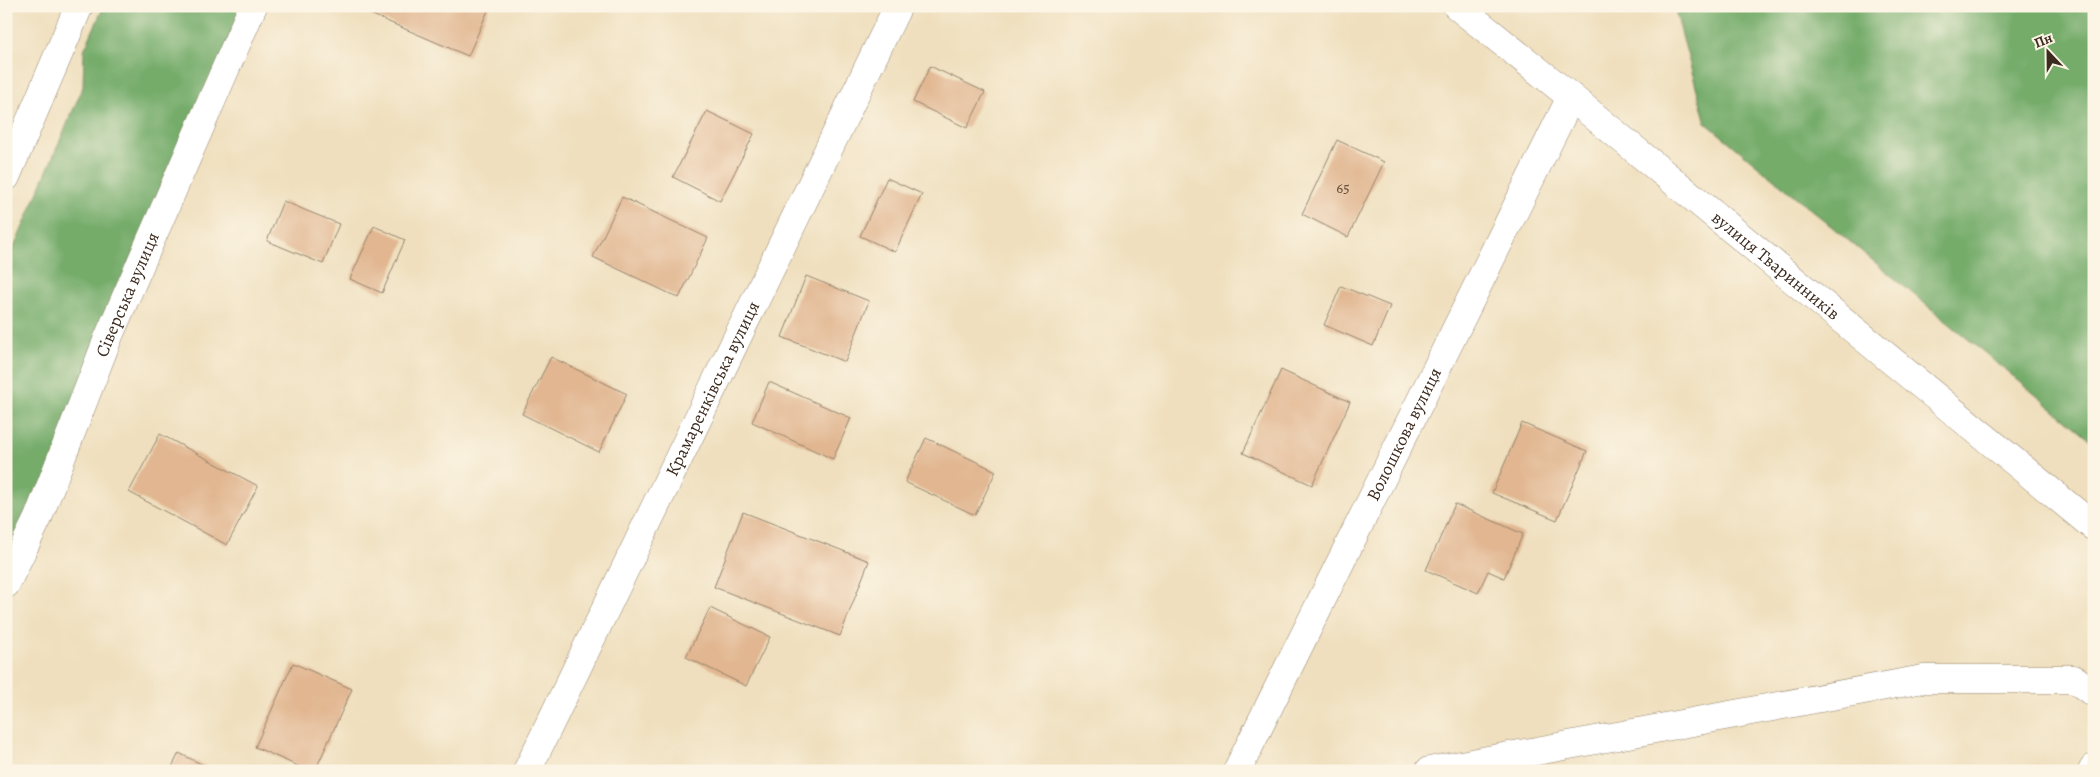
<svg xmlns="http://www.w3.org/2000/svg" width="2100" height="777" font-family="Alegreya,serif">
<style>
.forest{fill:#74ac6a;stroke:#586b44}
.building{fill:#e1b690}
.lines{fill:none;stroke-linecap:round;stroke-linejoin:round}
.street-casing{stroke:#95846e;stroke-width:29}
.secondary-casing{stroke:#95846e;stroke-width:29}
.primary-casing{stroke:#95846e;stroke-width:29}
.street{stroke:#fff;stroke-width:28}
.secondary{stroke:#fff;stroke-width:28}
.primary{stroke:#fff;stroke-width:28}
.labels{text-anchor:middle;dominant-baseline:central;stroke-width:5;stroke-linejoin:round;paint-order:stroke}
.number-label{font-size:15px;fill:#644d3a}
.street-label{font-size:18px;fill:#3b2a1e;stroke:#fcf5e5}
</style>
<rect width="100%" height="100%" fill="#fcf5e5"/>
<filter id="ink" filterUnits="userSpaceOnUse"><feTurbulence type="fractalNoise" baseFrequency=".02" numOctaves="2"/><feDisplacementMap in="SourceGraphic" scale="10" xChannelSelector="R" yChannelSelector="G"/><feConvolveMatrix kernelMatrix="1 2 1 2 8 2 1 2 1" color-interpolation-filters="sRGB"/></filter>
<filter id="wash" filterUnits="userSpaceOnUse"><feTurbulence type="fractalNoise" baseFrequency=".0096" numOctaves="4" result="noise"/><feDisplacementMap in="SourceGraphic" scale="20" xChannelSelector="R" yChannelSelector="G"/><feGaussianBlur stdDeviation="1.12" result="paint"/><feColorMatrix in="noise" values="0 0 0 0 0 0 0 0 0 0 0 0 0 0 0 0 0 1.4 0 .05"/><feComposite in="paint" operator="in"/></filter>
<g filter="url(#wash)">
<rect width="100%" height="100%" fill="#efdfbe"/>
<!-- forest -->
<path class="forest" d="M104,6H253L6,584V266L83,87L84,50Z
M1674,6H2094V443L1706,123Z"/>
<g id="blocks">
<!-- building -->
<path class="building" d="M363,6H490L468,56L361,10Z
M930,66L985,92L967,128L913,102Z
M707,111L754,134L720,201L673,177Z
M1337,140L1384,162L1348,237L1302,214Z
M887,178L922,194L895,252L860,236Z
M622,197L708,238L679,298L593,257Z
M283,201L339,224L323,264L267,241Z
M374,226L405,240L382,293L350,279Z
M806,276L869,301L845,362L782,337Z
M1341,286L1390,306L1373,346L1324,325Z
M551,357L627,394L599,452L522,414Z
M1281,370L1350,402L1312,485L1243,453Z
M769,382L851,418L833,459L752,422Z
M1522,423L1587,451L1557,520L1492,493Z
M160,434L258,486L227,545L129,492Z
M926,438L996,471L975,515L905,482Z
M1455,504L1523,534L1504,578L1488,571L1478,593L1426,570Z
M743,512L869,561L840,636L714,587Z
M710,608L770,637L746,686L686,657Z
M293,663L352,689L315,771H309L255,747Z
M179,753L215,771H170Z"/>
</g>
</g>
<g filter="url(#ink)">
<use href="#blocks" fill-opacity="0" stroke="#95846e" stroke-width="1"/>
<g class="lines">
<defs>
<g id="street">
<path id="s1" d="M6,584L38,518L108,338L253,6"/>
<path id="s2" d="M527,771L898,6"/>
<path id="s3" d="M1237,771L1571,97"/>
<path d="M1429,771L1923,679H2074L2094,693"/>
<path d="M2092,771L2094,768"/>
</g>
<g id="secondary">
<path id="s4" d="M1457,6L1571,97L2094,527"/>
</g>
<path id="primary" d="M6,177L79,6"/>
</defs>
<!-- street casing -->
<use href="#street" class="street-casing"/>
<!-- secondary casing -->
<use href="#secondary" class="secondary-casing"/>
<!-- primary casing -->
<use href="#primary" class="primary-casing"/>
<!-- street -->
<use href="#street" class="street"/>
<!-- secondary -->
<use href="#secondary" class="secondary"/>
<!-- primary -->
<use href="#primary" class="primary"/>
</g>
</g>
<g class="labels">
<!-- number labels -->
<g class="number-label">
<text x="1343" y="188">65</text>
</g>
<!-- street labels -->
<g class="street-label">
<text stroke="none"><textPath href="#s4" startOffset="411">вулиця Тваринників</textPath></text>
<text stroke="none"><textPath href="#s1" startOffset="314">Сіверська вулиця</textPath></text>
<text stroke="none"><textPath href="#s2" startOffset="425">Крамаренківська вулиця</textPath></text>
<text stroke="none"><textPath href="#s3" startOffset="376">Волошкова вулиця</textPath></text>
</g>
</g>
<!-- margin -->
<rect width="2100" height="777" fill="none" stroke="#fcf5e5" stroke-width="25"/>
<!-- north arrow -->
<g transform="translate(2048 52) rotate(338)" stroke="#fcf5e5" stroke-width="4" paint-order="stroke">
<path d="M0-4L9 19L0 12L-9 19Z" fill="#3b2a1e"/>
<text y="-8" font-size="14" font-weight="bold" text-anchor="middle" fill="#3b2a1e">Пн</text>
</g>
</svg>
